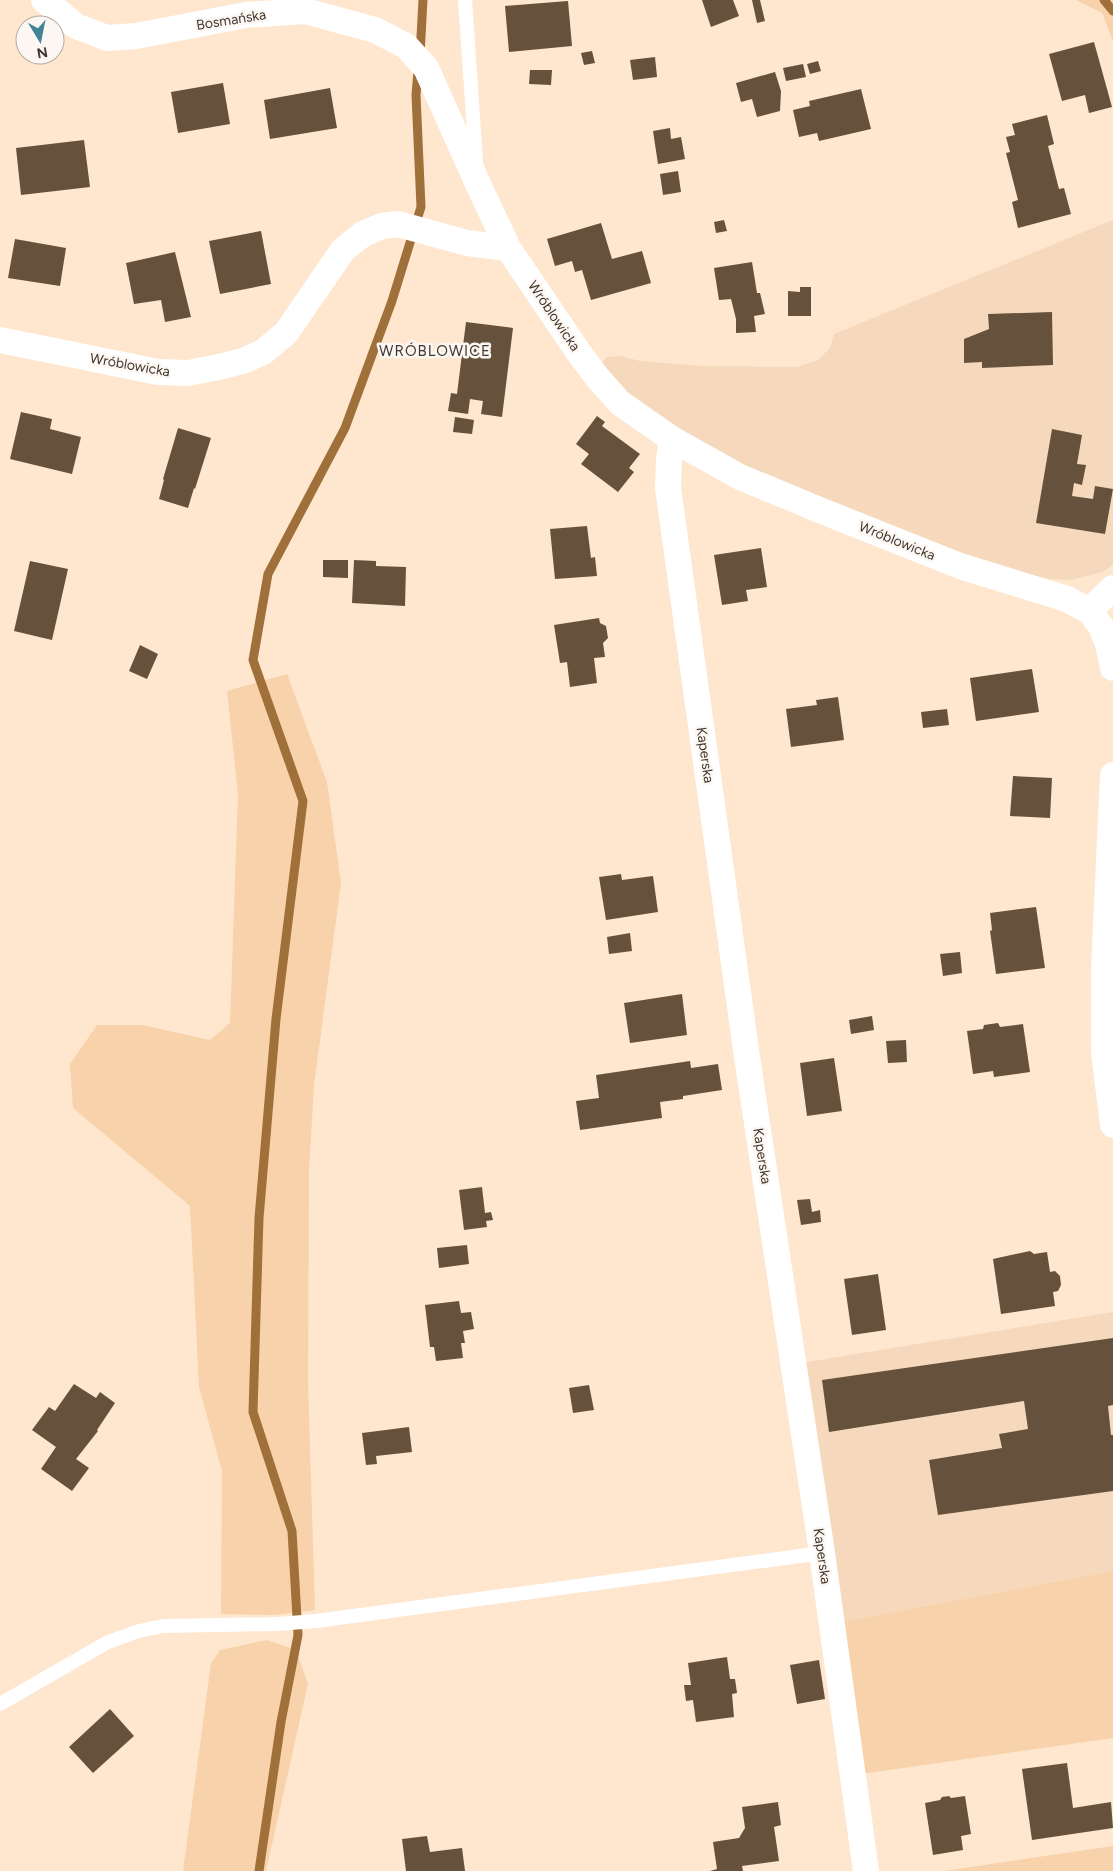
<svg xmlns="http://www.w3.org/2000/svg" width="1113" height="1871" font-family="Figtree,sans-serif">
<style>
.built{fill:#f6d9bc}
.green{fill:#f8d2aa}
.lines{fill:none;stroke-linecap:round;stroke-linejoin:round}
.stream{stroke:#a0703a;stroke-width:9}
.building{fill:#65513c}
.lane{stroke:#fff;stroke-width:14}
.street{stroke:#fff;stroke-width:26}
.labels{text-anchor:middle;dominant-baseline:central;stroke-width:5;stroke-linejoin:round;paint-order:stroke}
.street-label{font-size:14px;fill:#42382f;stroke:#fcf7f2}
.neighbourhood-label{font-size:15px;letter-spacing:1px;fill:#42382f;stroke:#fcf7f2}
</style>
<rect width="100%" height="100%" fill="#ffe6ce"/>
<!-- built -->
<path class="built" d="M1113,220V565L1103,572L1071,580L1049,579L1006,570L743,469L675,431L623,391L600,365L607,357L621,356L640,361L703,366L797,367L818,360L830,348L834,334Z
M1113,1312V1571L840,1622L801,1363Z"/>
<!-- green -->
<path class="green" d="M1076,0H1113V41L1102,13Z
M287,674L327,782L341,883L314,1085L309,1170L308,1381L315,1610L274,1615L221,1614L222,1471L199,1387L190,1206L73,1108L70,1064L97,1025H142L210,1040L230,1023L238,794L227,691Z
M1113,1571V1738L861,1774L840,1622Z
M267,1640L296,1650L308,1684L266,1871H183L211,1663L220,1650Z
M1113,1846V1871H944Z"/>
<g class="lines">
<!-- stream -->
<path class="stream" d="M1104,0L1113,11
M420,55L423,0
M259,1871L281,1722L298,1635L292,1531L253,1412L259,1218L276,1019L303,801L253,660L268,574L345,428L392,301L421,207L416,95L418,70"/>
</g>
<!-- building -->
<path class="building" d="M702,0H733L739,16L711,27Z
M752,0H760L765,21L757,23Z
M568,1L572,46L509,52L505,6Z
M1094,42L1112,107L1089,113L1085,95L1062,101L1049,54Z
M592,51L595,63L584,65L581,53Z
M655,57L657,77L633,80L630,60Z
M818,61L821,71L810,74L807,64Z
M803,64L806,77L786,81L783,68Z
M530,70H552L551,85L529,84Z
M775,72L781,91L780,111L757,117L752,99L741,102L736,83Z
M223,83L230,124L178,133L171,92Z
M330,88L337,128L270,139L264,100Z
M861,89L871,129L819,141L817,133L799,137L793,110L810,106L809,101Z
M1047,115L1054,144L1048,146L1059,189L1064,188L1071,214L1018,228L1012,202L1018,200L1006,153L1010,152L1006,137L1015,135L1012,124Z
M670,128L671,139L681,137L685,159L658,164L653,131Z
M84,140L90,187L21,195L16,148Z
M678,171L681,192L663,195L660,174Z
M724,220L727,231L716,233L714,222Z
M601,223L612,259L642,251L651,283L591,300L582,270L575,272L572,261L555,266L547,239Z
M261,231L271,284L220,294L209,241Z
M15,239L66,248L60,286L8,278Z
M175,252L191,317L165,322L161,300L134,304L126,263Z
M752,262L757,293H760L765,314L754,316L756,332L736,333V319L731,299L719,300L714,268Z
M800,287H811V316H788V291L800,292Z
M1052,312L1053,365L982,368V362L964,363V339L989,329L988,314Z
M466,322L513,328L502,417L481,414L483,401L470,399L468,414L448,411L451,393L457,394Z
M21,412L52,419L50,429L81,437L72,474L10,459Z
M597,416L605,422L602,426L640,454L629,468L634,472L618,492L581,464L589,454L576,444Z
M455,417L474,420L472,434L453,432Z
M178,428L211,438L195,489L194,488L188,508L159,499L164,480L163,479Z
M1052,429L1082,435L1077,464L1086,465L1082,485L1074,483L1072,496L1093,499L1095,486L1113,489L1105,534L1036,523Z
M587,526L591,558L595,557L597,576L555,579L550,529Z
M761,548L767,587L746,590L748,601L722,605L714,555Z
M323,560H348V578L323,577Z
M354,560L376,561V566L406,567L405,606L352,603Z
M30,561L68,569L52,640L14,631Z
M599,618L600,623L606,626L608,638L603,643L605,657L594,658L597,683L570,687L567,662L560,663L554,625Z
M140,645L158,654L147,679L129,671Z
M1032,669L1039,712L976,721L970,678Z
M838,697L844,740L791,747L786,709L817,705L816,700Z
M947,709L949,725L923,728L921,712Z
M1013,776L1052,778L1050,818L1010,816Z
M621,874L622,880L653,876L658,912L606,920L599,877Z
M1036,907L1045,968L996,974L990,931L992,930L990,913Z
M630,933L632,951L609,954L607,937Z
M960,952L962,973L943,976L940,954Z
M682,994L687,1035L630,1043L624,1003Z
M872,1016L874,1030L851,1034L849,1020Z
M998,1023L1000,1027L1023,1024L1030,1072L994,1077L993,1071L973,1074L967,1031L983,1029L984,1025Z
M906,1040L907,1062L888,1063L886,1041Z
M834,1058L842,1111L807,1116L800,1063Z
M690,1061L691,1068L718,1064L722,1090L683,1096V1099L660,1102L662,1118L580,1130L576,1101L599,1098L596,1075Z
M482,1187L485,1213L491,1212L493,1220L486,1221L487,1227L464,1230L459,1190Z
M810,1199L812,1212L820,1210L821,1222L801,1225L797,1200Z
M467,1245L469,1264L439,1268L437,1248Z
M1030,1251L1034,1254L1047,1252L1050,1272L1055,1271L1060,1276L1061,1285L1058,1291L1053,1292L1055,1306L1001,1314L993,1259Z
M878,1274L886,1330L852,1335L844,1279Z
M459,1301L461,1313L471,1312L474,1329L463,1331L465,1343H461L463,1358L436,1361L434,1347H430L425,1305Z
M1113,1338V1405L1108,1406L1111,1435H1113V1491L938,1515L929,1460L1002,1448L999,1434L1028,1429L1024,1401L829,1432L822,1380Z
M74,1384L96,1398L100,1392L115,1403L97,1430L98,1431L76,1459L89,1468L72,1491L41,1469L56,1447L32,1430L49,1407L55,1411Z
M589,1385L594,1410L573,1413L569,1388Z
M409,1427L412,1452L376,1456L377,1464L366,1465L362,1433Z
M727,1657L730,1679H735L737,1693L732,1694L734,1717L696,1722L693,1700L686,1701L684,1685H691L688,1663Z
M819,1660L825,1699L797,1704L790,1665Z
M110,1709L134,1736L93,1773L69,1747Z
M1067,1763L1073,1808L1111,1802L1113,1828L1032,1840L1022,1769Z
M949,1796L951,1798L965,1796L971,1834L961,1836L963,1850L933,1855L925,1803L940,1800L942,1797Z
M778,1802L781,1825L774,1827L779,1861L742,1866L743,1871H710L717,1869L713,1842L739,1838L745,1828L742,1807Z
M427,1836L430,1852L462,1848L465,1871H406L402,1839Z"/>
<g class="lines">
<!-- lane -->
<path class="lane" d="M465,0L476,161
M0,1704L108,1642L139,1631L163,1626L277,1624L316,1621L822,1553"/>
<!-- street -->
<path class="street" d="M44,0L76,26L107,38L136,36L246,15L305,11L375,30L406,46L426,68L478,184L508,248
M0,340L158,372L188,373L219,367L243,361L263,352L286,333L343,250L363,234L382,226L398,224L467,243L508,248L579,353L597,377L620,403L672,439L740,477L822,511L960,566L1067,599L1089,611L1101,626L1108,644L1113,668
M672,439L669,460L668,488L747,1057L822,1553L866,1871
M1089,611L1113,588
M1113,775L1104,968V1053L1113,1125"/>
</g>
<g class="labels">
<!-- street labels -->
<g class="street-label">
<text transform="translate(231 20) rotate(-9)">Bosmańska</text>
<text transform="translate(554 316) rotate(56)">Wróblowicka</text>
<text transform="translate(130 365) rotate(10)">Wróblowicka</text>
<text transform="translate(897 541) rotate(22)">Wróblowicka</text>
<text transform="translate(705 755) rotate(82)">Kaperska</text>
<text transform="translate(762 1156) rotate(81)">Kaperska</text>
<text transform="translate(822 1556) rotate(82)">Kaperska</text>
</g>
<!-- neighbourhood labels -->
<g class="neighbourhood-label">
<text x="435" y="351">WRÓBLOWICE</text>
</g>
</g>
<!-- north arrow -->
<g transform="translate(40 40) rotate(170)"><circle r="24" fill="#fcf7f2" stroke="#b2aba4"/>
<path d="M0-4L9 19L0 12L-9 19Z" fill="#428495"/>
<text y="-8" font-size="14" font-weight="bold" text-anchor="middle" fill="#42382f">N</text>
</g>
</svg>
